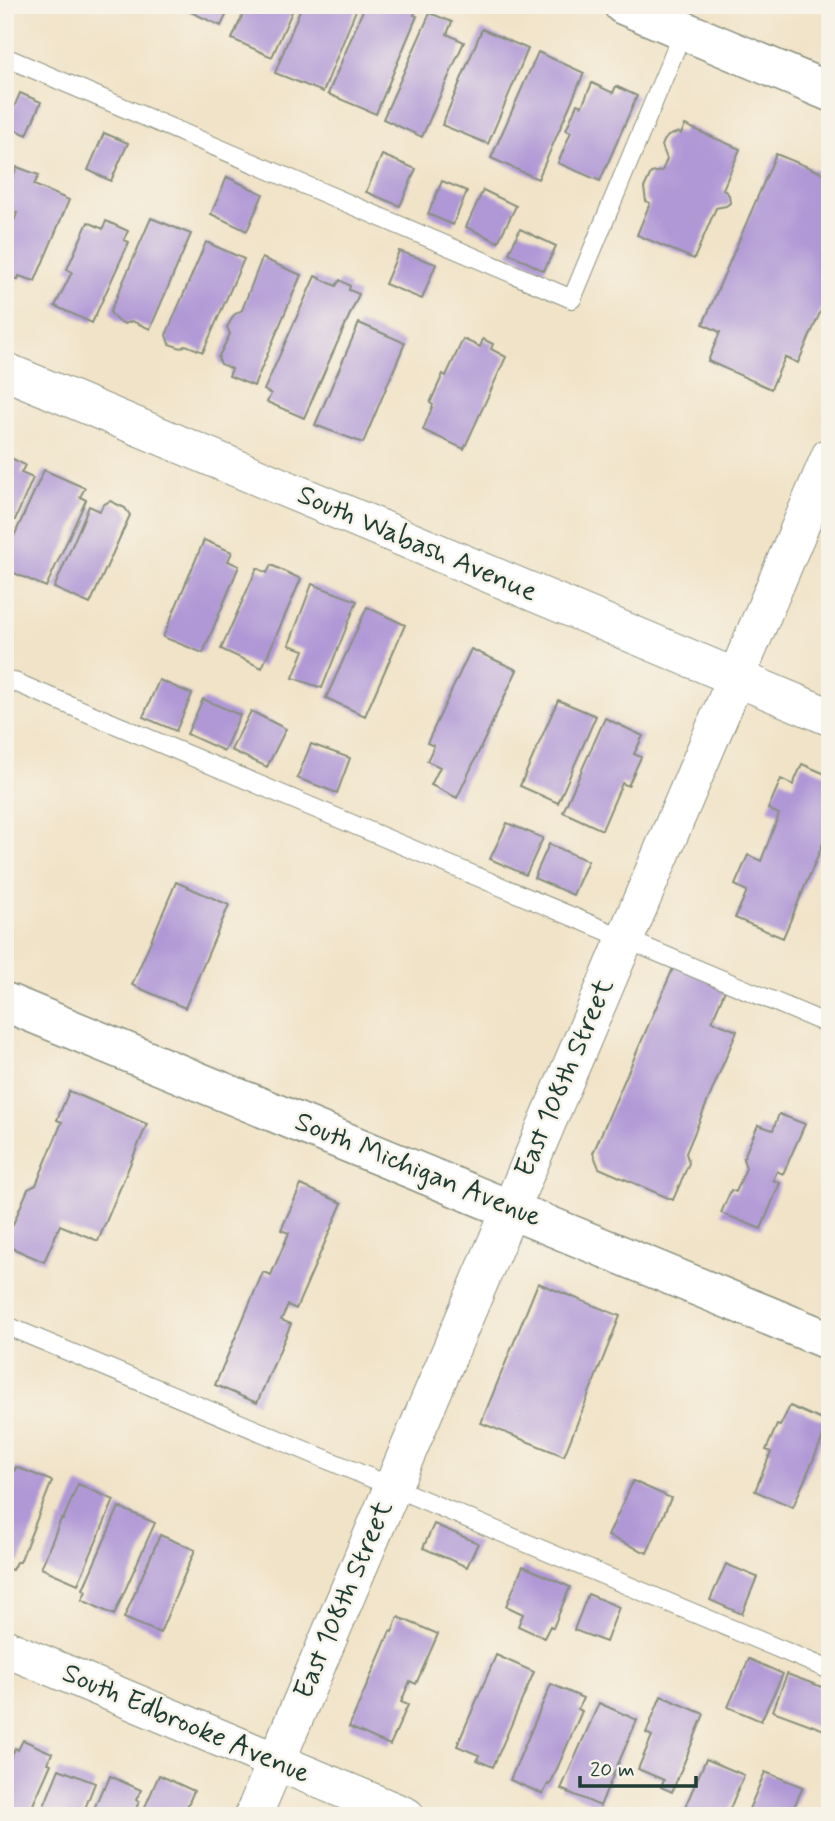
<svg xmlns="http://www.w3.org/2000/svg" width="835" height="1821" font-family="Mynerve,sans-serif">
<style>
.building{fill:#b098d6}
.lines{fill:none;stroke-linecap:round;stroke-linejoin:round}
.service-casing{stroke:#88907e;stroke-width:20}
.minor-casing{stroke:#88907e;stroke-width:39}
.tertiary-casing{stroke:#88907e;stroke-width:41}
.secondary-casing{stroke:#88907e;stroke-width:41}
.service{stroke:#fff;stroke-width:18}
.minor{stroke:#fff;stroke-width:37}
.tertiary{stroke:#fff;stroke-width:38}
.secondary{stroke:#fff;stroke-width:38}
.labels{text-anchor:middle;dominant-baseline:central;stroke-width:5;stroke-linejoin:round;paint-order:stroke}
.street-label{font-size:28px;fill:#1f3d34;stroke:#f7f3e8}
</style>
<rect width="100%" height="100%" fill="#f7f3e8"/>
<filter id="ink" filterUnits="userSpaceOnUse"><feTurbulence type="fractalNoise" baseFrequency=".0143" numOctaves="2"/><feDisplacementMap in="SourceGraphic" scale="14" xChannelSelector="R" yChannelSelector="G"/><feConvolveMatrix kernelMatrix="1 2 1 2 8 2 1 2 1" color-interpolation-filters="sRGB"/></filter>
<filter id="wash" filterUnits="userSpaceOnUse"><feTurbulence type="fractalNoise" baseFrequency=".00686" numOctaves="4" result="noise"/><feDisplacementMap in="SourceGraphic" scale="28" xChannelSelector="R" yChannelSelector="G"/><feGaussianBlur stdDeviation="1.57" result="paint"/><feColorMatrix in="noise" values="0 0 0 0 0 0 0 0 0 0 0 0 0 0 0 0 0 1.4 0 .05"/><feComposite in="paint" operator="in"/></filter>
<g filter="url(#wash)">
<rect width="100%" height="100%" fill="#f1e3c8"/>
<g id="blocks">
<!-- building -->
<path class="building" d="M186,5H231L221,26L184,9Z
M247,5H295L272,57L232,39Z
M302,5H358L323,92L275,73Z
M365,5H418L414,15L417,16L376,114L328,94Z
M430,13L452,22L447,34L464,42L422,137L383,119Z
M482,29L528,49L488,144L442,125Z
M538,52L584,73L538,179L491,158Z
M592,83L613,93L616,86L637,96L600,181L558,163L571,132L566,130L577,104L582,106Z
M20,93L41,102L27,135L6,126Z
M685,125L740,149L723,189L729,195L730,203L726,206L716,208L694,259L637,235L650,203L646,201L644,188L651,173L662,171L667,159L662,146L664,141L668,136L678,132L681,134Z
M104,133L128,143L111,181L88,170Z
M776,154L830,176V290L798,363L785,357L771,389L708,361L720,332L703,324Z
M382,155L416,169L400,206L366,192Z
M17,167L39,175L34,185L69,200L35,281L19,276L18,280L5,274V243L8,237L5,236V227L9,217L15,219L17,213L5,209V197Z
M227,177L263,194L247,231L211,214Z
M442,181L467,191L453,225L428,214Z
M483,190L516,206L498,242L466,227Z
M151,218L191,234L150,329L132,321L125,324L116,320L110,312Z
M106,221L128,231L124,240L129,242L92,323L55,306L72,272L67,269L88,222L103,229Z
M520,229L556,246L544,271L509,253Z
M206,242L244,259L203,352L186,345L181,348L169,344L166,335Z
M399,251L436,264L422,299L385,284Z
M262,258L301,275L254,386L229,376L232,369L221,364L218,358L230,334L227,327L234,315L242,310Z
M315,276L336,286L340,280L350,286L349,290L359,294L304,418L267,402L271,394L264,390Z
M359,323L405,343L363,443L315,425Z
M463,339L480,347L483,339L493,344L491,349L506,357L464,449L423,430L433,405L430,403L443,374L446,376Z
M5,455L25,465L21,473L33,478L15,520L5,523Z
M44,470L85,488L80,497L86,500L46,587L5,569V556Z
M110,501L125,508L130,515L90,604L54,588L89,506L100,511L103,505Z
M204,540L232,552L228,561L239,566L203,653L163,637Z
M271,565L301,579L262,668L221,649L257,568L267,573Z
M312,584L357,601L322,688L293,678L304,650L289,645Z
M367,607L405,625L365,716L326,698Z
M471,649L517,670L457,798L431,785L440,767L427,761L434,746L427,743Z
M159,680L192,694L176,731L143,717Z
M203,699L240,715L224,751L187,734Z
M558,700L596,716L558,803L520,786Z
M251,711L286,729L267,767L231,750Z
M605,718L643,736L634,754L641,757L628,786L622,783L602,830L563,812Z
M311,744L350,758L337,793L297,778Z
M802,764L830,776V827L783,938L735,918L747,891L735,885L748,855L761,861L779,814L768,809L781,779L793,785Z
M507,823L543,838L526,875L490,859Z
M549,844L588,861L573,895L534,878Z
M176,882L229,905L185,1008L132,985Z
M674,966L726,988L712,1021L737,1031L686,1153L689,1163L673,1200L599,1168L593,1153Z
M69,1091L147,1124L98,1241L60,1225L44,1262L5,1245V1243L28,1189L36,1185L62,1122L57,1120Z
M779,1114L805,1124L783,1174L777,1171L773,1180L780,1183L761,1229L721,1213L731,1190L736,1192L746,1168L743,1159L758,1125L773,1130Z
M301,1185L342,1203L296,1309L288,1305L281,1320L291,1324L257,1403L215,1385L263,1272L271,1275L289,1233L281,1230Z
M538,1283L620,1316L564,1456L481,1423Z
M790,1406L829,1423L793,1507L755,1491L771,1452L766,1450L777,1425L780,1426Z
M16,1467L52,1481L20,1562H16L12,1570L5,1568V1492Z
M633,1481L671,1498L647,1553L608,1536Z
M78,1484L114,1500L78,1584L41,1568L61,1519L63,1520Z
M119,1507L155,1523L114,1615L82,1600L86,1591L83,1589Z
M434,1524L478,1543L467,1567L423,1548Z
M160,1535L195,1550L160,1633L124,1618Z
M726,1564L757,1577L742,1614L710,1600Z
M523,1566L570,1587L553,1628L550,1626L544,1638L518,1626L523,1614L506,1606Z
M588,1594L619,1607L606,1642L574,1630Z
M398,1617L438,1634L416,1684L410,1681L401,1702L408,1705L390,1745L349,1727L390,1631L392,1632Z
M496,1655L534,1672L493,1767L477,1760L479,1755L457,1746Z
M749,1659L783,1674L761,1721L728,1707Z
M787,1674L830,1690V1723L827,1731L773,1711Z
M551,1684L583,1698L578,1709L582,1711L550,1785L548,1784L543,1794L510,1780Z
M661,1696L704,1714L672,1792L661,1787L664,1780L638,1769L652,1736L646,1733Z
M599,1703L637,1720L600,1806L561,1789Z
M23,1740L52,1753L48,1763L51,1764L28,1816H5V1771L15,1748L18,1750Z
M706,1759L744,1775L727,1816H681Z
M59,1769L95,1783L82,1816H40Z
M765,1772L803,1787L790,1816H746Z
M159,1775L194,1791L183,1816H141Z
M110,1776L141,1790L136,1800L139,1802L133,1816H91L103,1787L105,1788Z"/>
</g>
</g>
<g filter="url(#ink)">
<use href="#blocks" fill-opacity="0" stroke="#88907e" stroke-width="2"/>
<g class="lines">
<defs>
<path id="service" d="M5,57L572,299L683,31
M5,678L830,1025
M5,1325L830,1670"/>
<path id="minor" d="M5,371L830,717
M5,1648L406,1816
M253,1816L830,456"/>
<path id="tertiary" d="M623,5L830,92"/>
<path id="secondary" d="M5,1002L830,1341"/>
</defs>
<!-- service casing -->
<use href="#service" class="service-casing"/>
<!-- minor casing -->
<use href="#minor" class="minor-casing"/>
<!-- tertiary casing -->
<use href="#tertiary" class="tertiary-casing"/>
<!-- secondary casing -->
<use href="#secondary" class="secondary-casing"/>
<!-- service -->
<use href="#service" class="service"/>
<!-- minor -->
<use href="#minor" class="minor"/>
<!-- tertiary -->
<use href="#tertiary" class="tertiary"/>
<!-- secondary -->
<use href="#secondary" class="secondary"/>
</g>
</g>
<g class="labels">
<!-- street labels -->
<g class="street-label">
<text transform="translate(417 544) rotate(23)">South Wabash Avenue</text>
<text transform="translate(565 1078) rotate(-67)">East 108th Street</text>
<text transform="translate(418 1170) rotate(22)">South Michigan Avenue</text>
<text transform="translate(344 1600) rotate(-67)">East 108th Street</text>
<text transform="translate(186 1724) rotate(23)">South Edbrooke Avenue</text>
</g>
</g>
<!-- margin -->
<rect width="835" height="1821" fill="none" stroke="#f7f3e8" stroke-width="28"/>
<!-- scale -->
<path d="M580 1776v10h116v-10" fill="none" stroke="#1f3d34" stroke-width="3.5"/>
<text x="590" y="1776" font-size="21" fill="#1f3d34" stroke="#f7f3e8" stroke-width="5" paint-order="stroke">20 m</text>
</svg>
